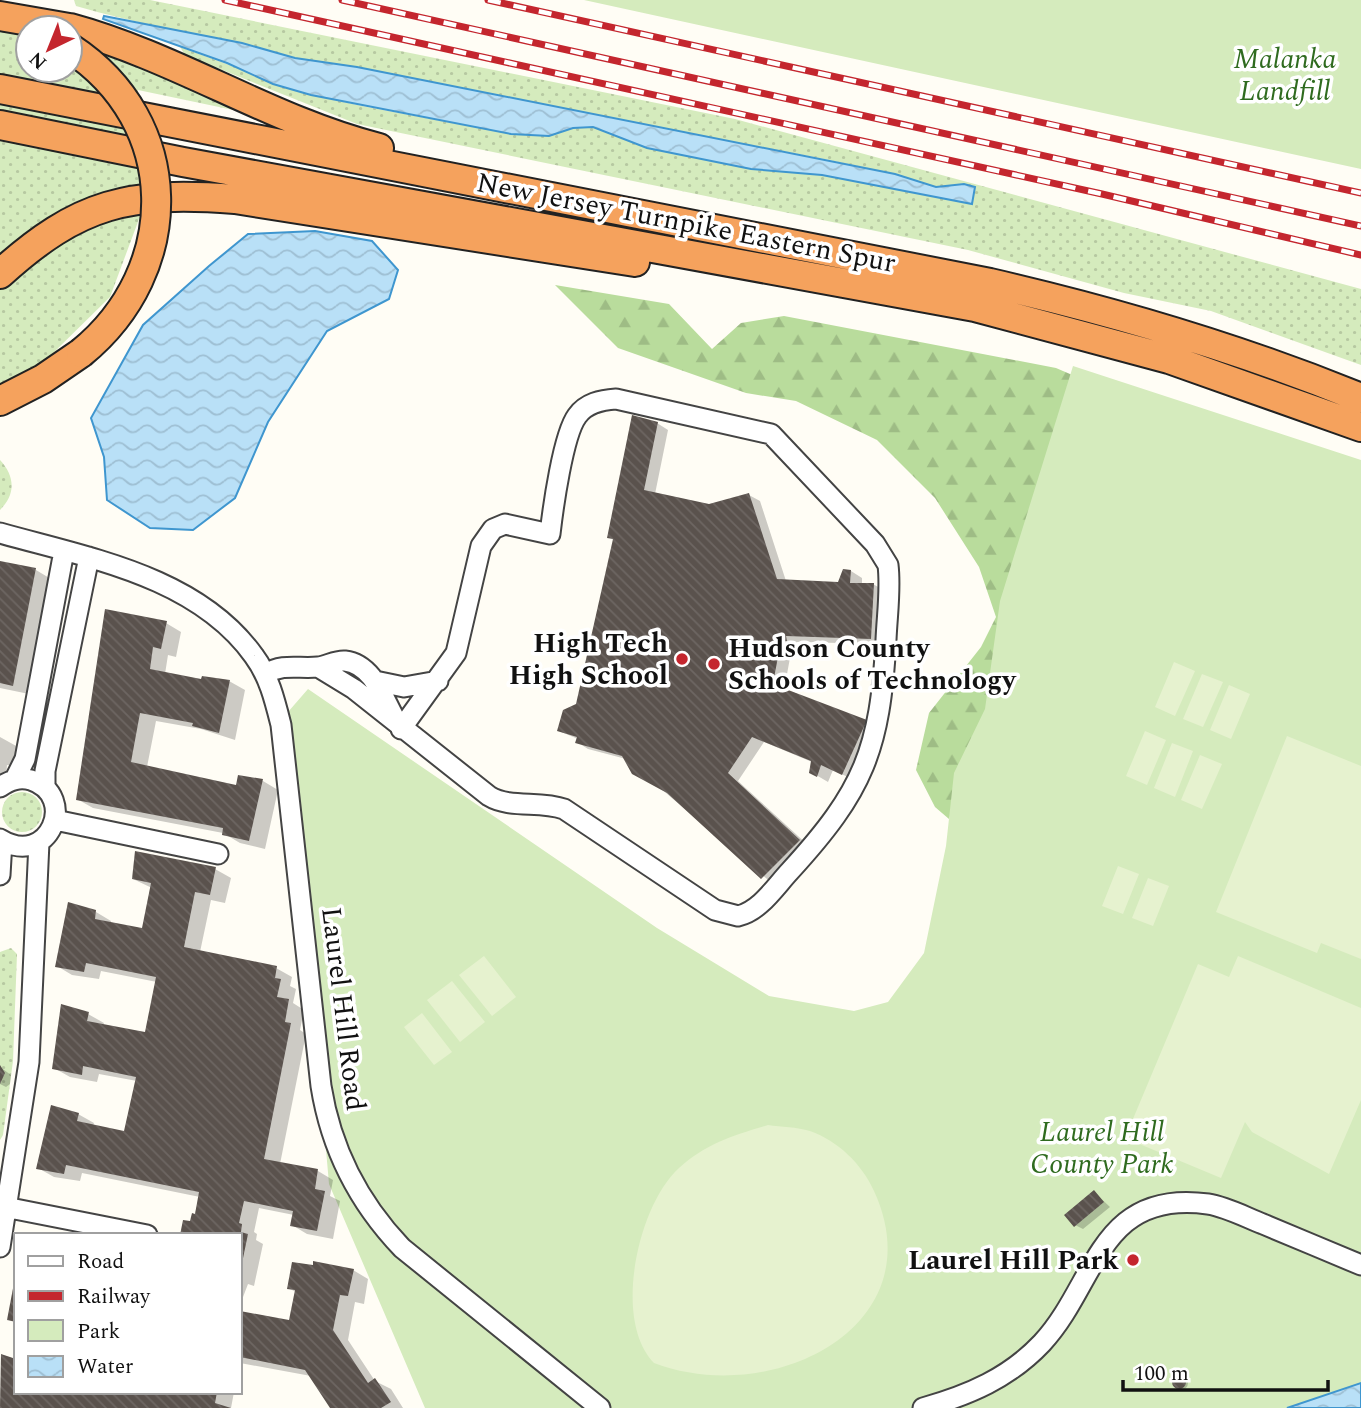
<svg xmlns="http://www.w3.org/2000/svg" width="1361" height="1408" font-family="Spectral,serif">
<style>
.grass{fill:url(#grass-dots)}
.forest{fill:url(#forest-firs)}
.park{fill:#d5ebbd}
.pitch{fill:#e6f2cf}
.water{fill:url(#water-waves);stroke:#3f96cf;stroke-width:2}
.shadow{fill:#0003}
.building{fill:url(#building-back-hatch)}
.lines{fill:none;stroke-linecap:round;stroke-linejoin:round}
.minor-casing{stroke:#444;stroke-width:23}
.highway-casing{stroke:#222;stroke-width:32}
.minor{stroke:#fff;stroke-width:19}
.highway{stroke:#f5a25d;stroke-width:28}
.rail-casing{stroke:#c4262e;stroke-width:7}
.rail{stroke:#fff;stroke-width:4.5;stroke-dasharray:13;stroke-linecap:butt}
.highway-bridge-casing{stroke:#222;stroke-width:32;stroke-linecap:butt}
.highway-bridge{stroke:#f5a25d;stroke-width:28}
.poi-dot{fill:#c4262e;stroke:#fff;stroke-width:2.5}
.labels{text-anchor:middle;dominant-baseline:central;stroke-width:7;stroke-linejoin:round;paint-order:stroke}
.park-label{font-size:28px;font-style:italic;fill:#2f6b1f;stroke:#fff}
.street-label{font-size:28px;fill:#111;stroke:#fff}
.poi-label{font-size:28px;font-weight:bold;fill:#111;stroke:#fff;text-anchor:end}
</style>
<defs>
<pattern id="grass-dots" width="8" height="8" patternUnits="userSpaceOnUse" patternTransform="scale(1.75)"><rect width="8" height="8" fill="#d5ebbd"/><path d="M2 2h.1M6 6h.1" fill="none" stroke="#b6c8a1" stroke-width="1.8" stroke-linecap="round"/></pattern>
<pattern id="forest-firs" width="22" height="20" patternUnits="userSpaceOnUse" patternTransform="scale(1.75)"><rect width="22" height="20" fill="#b9dc9c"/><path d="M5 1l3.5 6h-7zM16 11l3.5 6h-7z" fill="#9ebc85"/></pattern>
<pattern id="water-waves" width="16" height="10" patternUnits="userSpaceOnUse" patternTransform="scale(1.75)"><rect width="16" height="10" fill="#b9e0f7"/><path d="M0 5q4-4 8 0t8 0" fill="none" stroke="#9ebfd3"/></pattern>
<pattern id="building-back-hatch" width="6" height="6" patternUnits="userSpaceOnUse" patternTransform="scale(1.75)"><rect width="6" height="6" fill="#5a524d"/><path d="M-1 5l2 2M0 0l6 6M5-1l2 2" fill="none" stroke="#6d6662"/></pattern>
</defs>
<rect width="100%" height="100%" fill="#fffdf5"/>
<!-- grass -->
<path class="grass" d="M74,0H150L735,119L1361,289V365L1211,311L1124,293L968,250L357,124L185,55L180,47L311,95L367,107L511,134L549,136L573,128L593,127L647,148L751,169L822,175L972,203L975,187L964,184L936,187L895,174L824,159L295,58C222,38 148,27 76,6Z
M0,17L28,28V70H70V31L195,80L238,111L138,90L142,211L110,297L44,362L0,385Z
M0,460C15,476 16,494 0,510Z
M2 812a20 20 0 1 1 40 0a20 20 0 1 1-40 0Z
M11,948L17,954L13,1061L3,1135L0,1140V952Z"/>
<!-- forest -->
<path class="forest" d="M555,285L669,304L712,349L741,323L784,316L1056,368L1077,377L1094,394L949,819L935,807L916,770L929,713L981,647L996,617L979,567L935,498L877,440L796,401L746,393L618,348Z"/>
<!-- park -->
<path class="park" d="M584,0H1361V169Z
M1073,366L1361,460V1383L1287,1408H425L329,1184L288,712L308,689L657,928L769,996L854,1011L888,1002L924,953L946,846L954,773L985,709L1000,601Z"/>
<!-- pitch -->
<path class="pitch" d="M1174,662L1195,671L1175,716L1155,707Z
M1202,674L1223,682L1203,727L1183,719Z
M1229,685L1250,694L1231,739L1210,730Z
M1145,731L1166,740L1147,785L1126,776Z
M1287,736L1361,766V959L1321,943L1317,953L1216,912Z
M1172,743L1193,751L1175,797L1154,788Z
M1200,755L1222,764L1202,809L1181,800Z
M1118,866L1139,874L1123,914L1102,906Z
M1148,878L1169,886L1153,926L1132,918Z
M484,956L516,997L492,1016L459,975Z
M1238,956L1361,1008V1100L1329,1174L1252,1132L1245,1122L1221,1178L1125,1138L1198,964L1229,977Z
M452,981L485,1022L460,1042L427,1000Z
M422,1013L452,1052L434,1065L404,1027Z
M768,1125C781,1127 797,1127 810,1131C838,1141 862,1164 874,1191C936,1326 773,1408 654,1363C612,1320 638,1205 679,1168C705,1144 734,1135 768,1125Z"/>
<!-- water -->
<path class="water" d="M104,16L242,43L295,58L357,67L895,174L936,187L964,184L975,187L972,204L822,175L751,169L647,148L593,127L573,128L549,136L511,134L311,95L273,84L227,63L103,19Z
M315,231L372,241L398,270L389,299L327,331L268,422L235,498L193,530L150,528L107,500L104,457L91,418L143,325L209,266L248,234Z
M1361,1383V1408H1287Z"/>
<!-- shadow -->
<path class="shadow" d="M657,423L668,430L655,494L709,506L749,495L760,501L786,581L840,584L851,571L862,578V585L873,584L885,591L882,644L797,642V647H792L785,685L786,691L877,728L854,780L833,770L828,782L811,772L812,762L764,742L738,781L810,847L773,884L626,759L588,749L577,742L578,739L559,731L577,705L615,541L609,537Z
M0,563L36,570L51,579L29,694L0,688Z
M107,611L166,623L181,632L176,657L168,655L165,674L202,681H229L245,690L235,740L201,729L156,721L147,767L238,787L240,777L263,781L278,790L265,849L240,843L223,833L93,808L77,799Z
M0,737L18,747L15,766L7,765L6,777L0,776Z
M215,869L231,878L225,903L211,900L200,952L276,968L292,977L290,986L296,989L293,1003L304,1010L300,1030L306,1034L280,1164L318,1171L333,1180L330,1196L340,1201L333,1239L307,1234L292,1225L294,1215L259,1208L254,1232L257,1234L256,1240L263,1244L254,1286L248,1284L240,1305V1235L192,1223L200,1197L82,1173L80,1181L54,1177L38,1168L78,1114L94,1123L93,1126L125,1133L137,1081L99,1074L97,1082L70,1077L54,1068L88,1014L104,1023L103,1026L146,1034L157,982L101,971L99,979L72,975L57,966L96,912L111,921V924L143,930L152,888L133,879Z
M0,1067L11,1075L10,1084L6,1087L0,1084Z
M1094,1192L1110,1207L1083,1229L1075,1225Z
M353,1270L368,1279L364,1304L355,1302L348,1340L375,1381L391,1389L403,1408H333L311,1376L240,1363V1312L290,1322L296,1292L288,1288Z
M2,1356L16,1392H234L231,1408H0Z
M1174 1383a7 7 0 1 1 14 0a7 7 0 1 1-14 0Z"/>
<!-- building -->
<path class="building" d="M632,415L658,422L644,490L709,504L749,493L777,579L838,582L843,569L851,570L850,583H874L871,639L786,636L787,641H781L774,678L775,685L867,720L842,775L821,765L817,777L809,773L811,761L752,737L728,773L800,840L761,879L667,793L632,774L622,756L575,743L577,737L557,731L563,710L576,704L613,539L607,538Z
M0,561L36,568L13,686L0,683Z
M105,609L167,621L161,649L153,647L150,669L201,679L202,676L230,680L219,733L192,726L193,723L140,713L131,762L236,785L238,775L263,779L249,841L222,835L223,828L76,800Z
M135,851L216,867L210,895L195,892L184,947L277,966L275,978L281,979L277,997L289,999L285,1022L291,1023L264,1159L318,1169L315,1189L325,1191L317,1231L290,1226L293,1211L244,1201L239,1223L242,1224L241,1232L248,1234L241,1268L240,1235H180L183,1220L190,1221L192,1213L195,1214L199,1192L66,1165L64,1174L36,1169L51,1105L79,1113L77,1121L124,1131L136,1077L83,1066L82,1075L52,1069L61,1004L89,1012L87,1021L145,1032L156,977L86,963L84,972L55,967L68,902L96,910L95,919L142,928L151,883L132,879Z
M0,1065L5,1073L0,1084Z
M1094,1190L1104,1202L1074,1227L1064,1215Z
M313,1261L354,1269L348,1296L340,1295L333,1330L368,1383L375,1378L391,1402L381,1408H330L305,1370L240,1357V1311L289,1320L295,1290L287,1289L292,1262L313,1265Z
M14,1283L16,1284V1322L7,1320Z
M1,1354L16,1359V1392H217L215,1403L231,1408H0Z
M1172 1382a7 7 0 1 1 14 0a7 7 0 1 1-14 0Z"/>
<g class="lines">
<defs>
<path id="minor" d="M0,533C88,558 197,576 254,656C269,676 275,701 281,725L321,1086C331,1149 358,1202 402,1248L600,1408
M318,667L354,689L489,796C510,809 540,800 564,809L715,910L738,916C760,911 775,887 790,871C864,790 880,750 886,640C887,615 891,589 888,565L875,544L771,434L616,399C601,400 586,403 577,416C563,435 553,508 550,534L505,524L493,529L481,546L456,653L401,729
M265,674C284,663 298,669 318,667C327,666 336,660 345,661C372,664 383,697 394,717
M375,681L404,687L438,681
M15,779L25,759L64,551
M0,787C10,780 19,777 31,780C79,796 49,869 0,839
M45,788V771L89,557
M55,820L218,854
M0,875L2,841
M0,1206L147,1235
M0,1247L29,1062L39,842
M923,1408C969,1395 1009,1378 1042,1343C1097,1284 1098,1189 1208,1204C1227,1207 1245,1217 1263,1224C1296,1238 1328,1251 1361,1265"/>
<path id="highway" d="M0,16L69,28
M70,28C177,57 272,121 379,148
M0,89L990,283C1116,312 1241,349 1361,398
M0,125L183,162L975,307L1169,359L1361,427
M0,274C79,202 130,191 235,199L635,262
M0,401L43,379L81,353"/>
</defs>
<!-- minor casing -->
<use href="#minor" class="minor-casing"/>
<!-- highway casing -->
<use href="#highway" class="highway-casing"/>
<!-- minor -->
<use href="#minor" class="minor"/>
<!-- highway -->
<use href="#highway" class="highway"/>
<defs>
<path id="rail" d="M225,0L1102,194L1361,255
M342,0L1361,226
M488,0L1361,193"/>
</defs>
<!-- rail casing -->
<use href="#rail" class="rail-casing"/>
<!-- rail -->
<use href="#rail" class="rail"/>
<defs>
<path id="highway-bridge" d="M70,48C183,122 183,270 81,353"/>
</defs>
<!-- highway-bridge casing -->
<use href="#highway-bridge" class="highway-bridge-casing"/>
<!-- highway-bridge -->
<use href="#highway-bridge" class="highway-bridge"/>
</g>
<!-- markers -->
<g class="poi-dot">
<circle cx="682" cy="659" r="7"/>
<circle cx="714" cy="664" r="7"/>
<circle cx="1133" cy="1260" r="7"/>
</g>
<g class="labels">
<!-- park labels -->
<g class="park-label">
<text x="1285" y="59">Malanka<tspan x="1285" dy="32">Landfill</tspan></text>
<text x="1102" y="1132">Laurel Hill<tspan x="1102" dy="32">County Park</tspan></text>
</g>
<!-- street labels -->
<g class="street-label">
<text transform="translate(686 223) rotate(11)">New Jersey Turnpike Eastern Spur</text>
<text transform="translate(343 1009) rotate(83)">Laurel Hill Road</text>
</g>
<!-- poi labels -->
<g class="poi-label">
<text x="668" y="643">High Tech<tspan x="668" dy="32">High School</tspan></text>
<text x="728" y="648" text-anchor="start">Hudson County<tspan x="728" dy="32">Schools of Technology</tspan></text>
<text x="1119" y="1260">Laurel Hill Park</text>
</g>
</g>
<!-- legend -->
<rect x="14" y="1233" width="228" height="161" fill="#ffffff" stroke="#a0a0a0" stroke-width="2"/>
<rect x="28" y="1256" width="35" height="10" fill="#ffffff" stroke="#a0a0a0" stroke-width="2"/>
<text x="77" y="1268" font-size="21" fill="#111111">Road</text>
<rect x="28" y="1291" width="35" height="10" fill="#c4262e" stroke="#a0a0a0" stroke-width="2"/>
<text x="77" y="1303" font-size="21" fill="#111111">Railway</text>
<rect x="28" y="1320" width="35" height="21" fill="#d5ebbd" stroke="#a0a0a0" stroke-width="2"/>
<text x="77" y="1338" font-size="21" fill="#111111">Park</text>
<rect x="28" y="1356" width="35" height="21" fill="url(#water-waves)" stroke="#a0a0a0" stroke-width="2"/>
<text x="77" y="1373" font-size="21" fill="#111111">Water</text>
<!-- north arrow -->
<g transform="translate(49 49) rotate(223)"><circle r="33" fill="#ffffff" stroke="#a0a0a0" stroke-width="2"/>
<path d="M0-5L12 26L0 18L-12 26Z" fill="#c4262e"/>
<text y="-10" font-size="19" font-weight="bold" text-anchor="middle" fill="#111111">N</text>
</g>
<!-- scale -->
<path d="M1123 1380v10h205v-10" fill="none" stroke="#111111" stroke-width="3.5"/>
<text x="1134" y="1380" font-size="21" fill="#111111" stroke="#ffffff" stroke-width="5" paint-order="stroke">100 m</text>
</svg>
